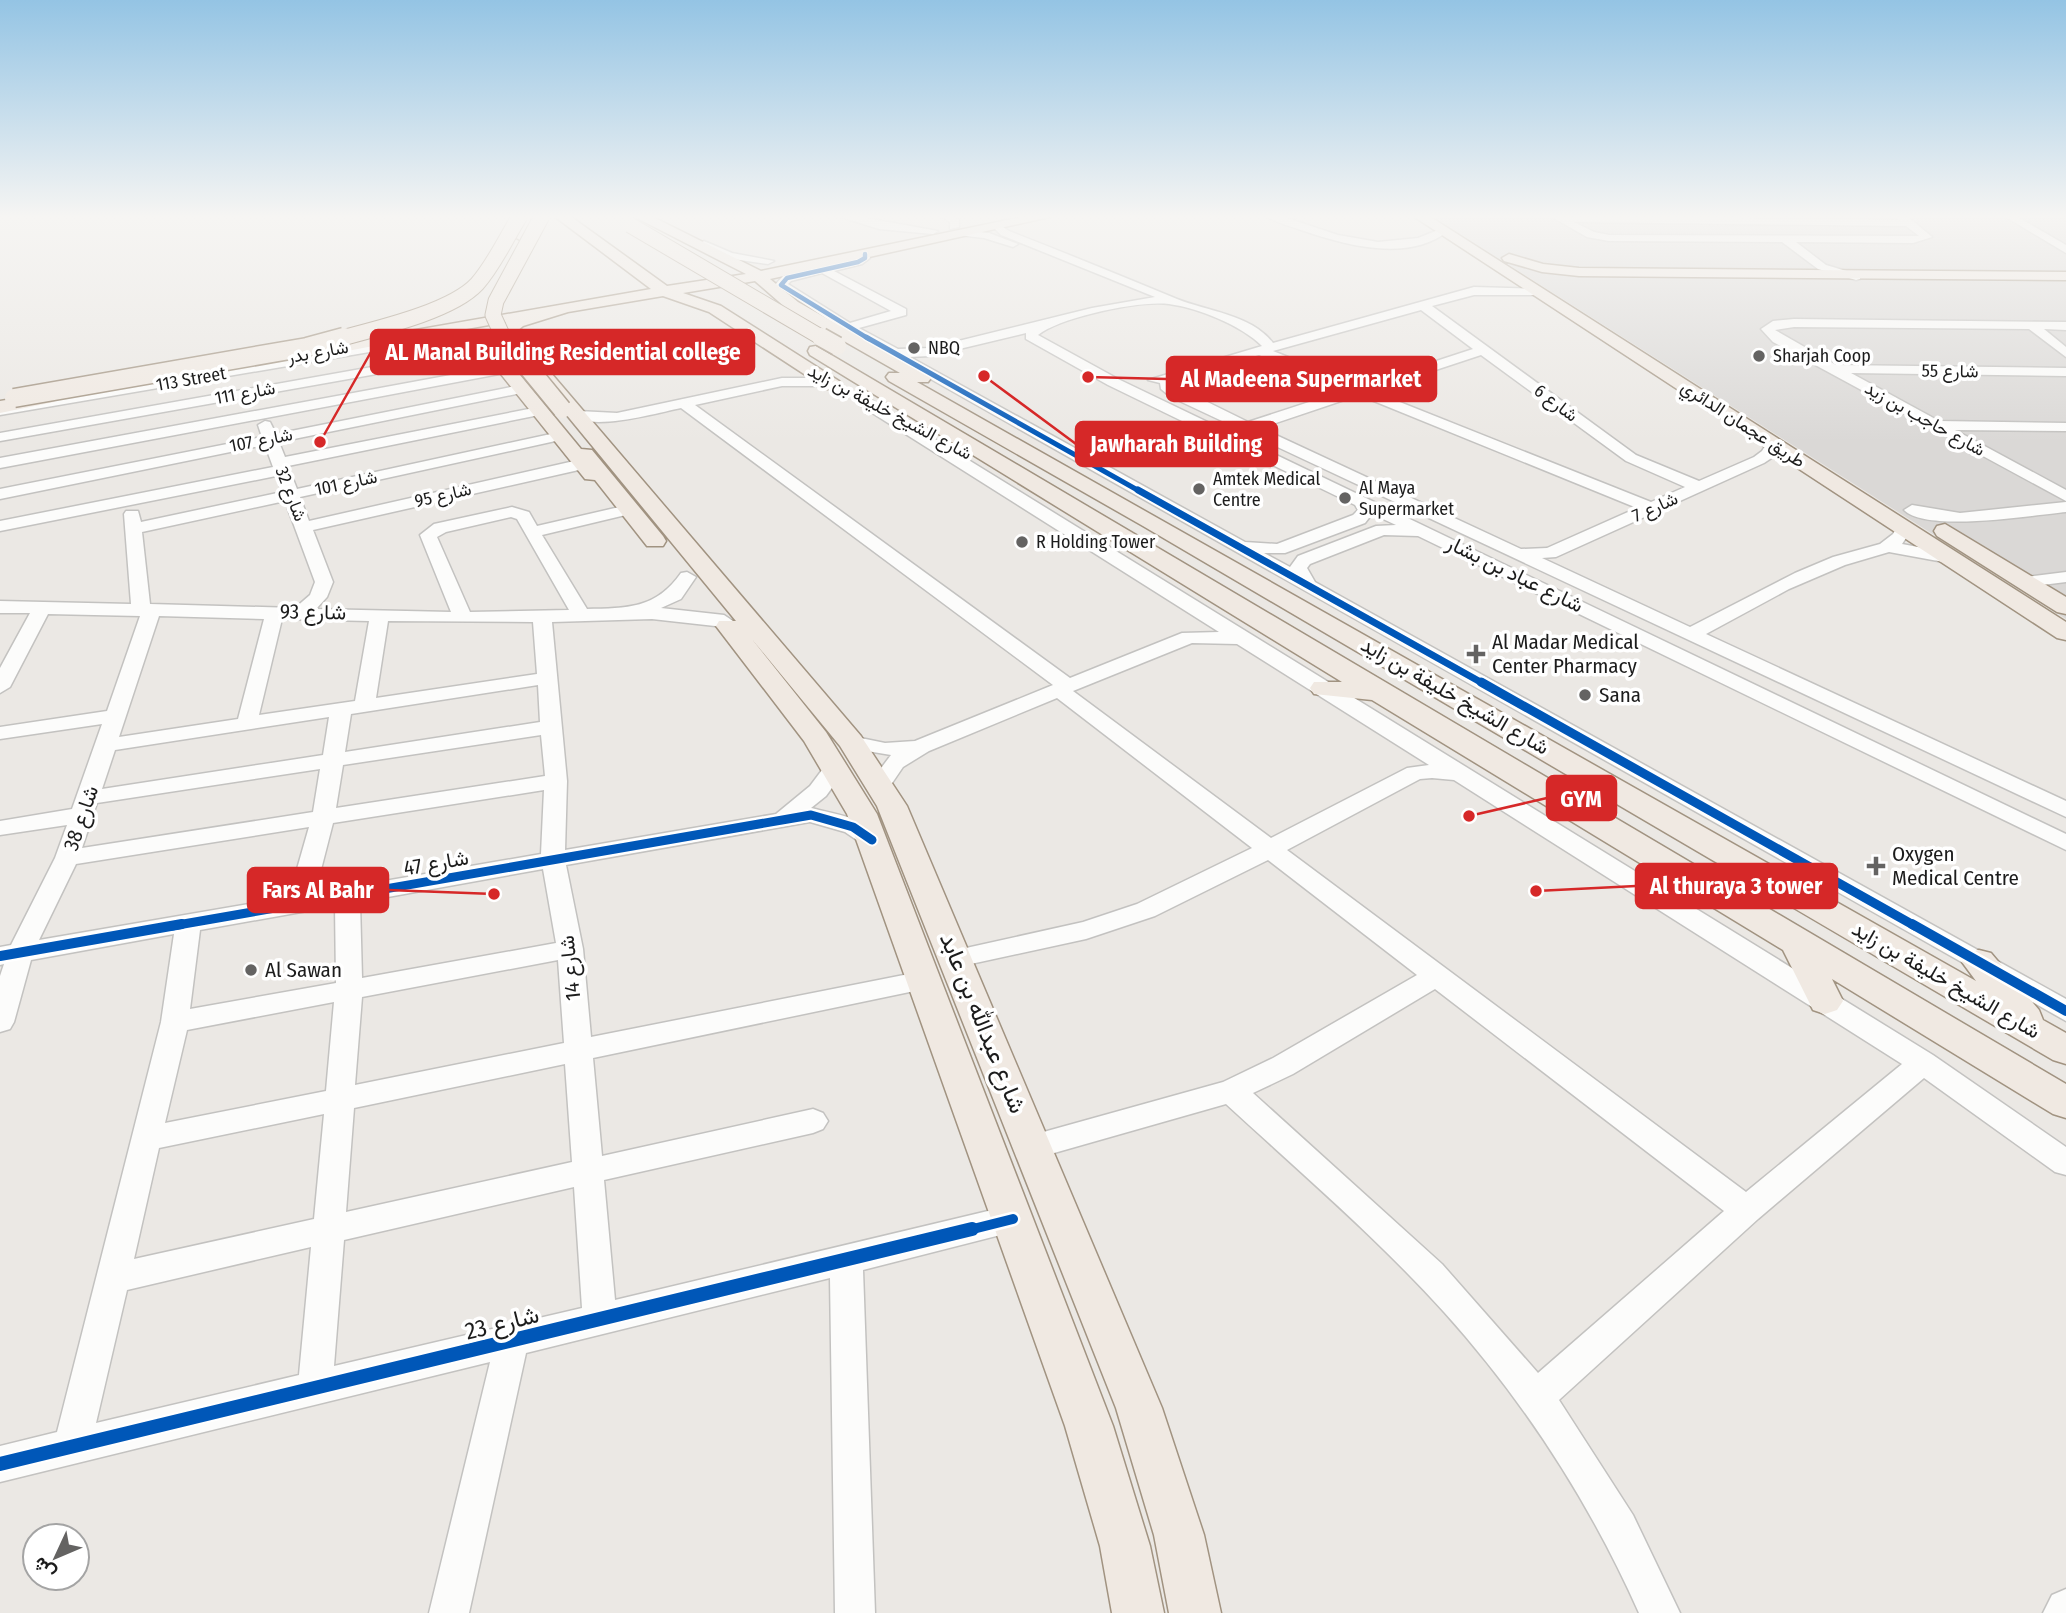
<svg xmlns="http://www.w3.org/2000/svg" width="2066" height="1613" font-family="'Fira Sans Condensed',Vazirmatn,sans-serif">
<style>
.residential{fill:#dad8d6}
.lines{fill:none;stroke-linecap:round;stroke-linejoin:round}
.minor-casing{stroke:#c3c2c0;stroke-width:3}
.major-casing{stroke:#a19381;stroke-width:3}
.minor{fill:#fcfcfb;fill-rule:evenodd}
.major{fill:#f0e9e2;fill-rule:evenodd}
.major-bridge-far1-casing{stroke:#a19381;stroke-width:17;stroke-linecap:butt}
.major-bridge-casing{stroke:#a19381;stroke-width:21;stroke-linecap:butt}
.major-bridge-far1{stroke:#f0e9e2;stroke-width:15}
.major-bridge{stroke:#f0e9e2;stroke-width:18}
.cycleway-far5-casing{stroke:#fff;stroke-width:6}
.cycleway-far4-casing{stroke:#fff;stroke-width:8}
.cycleway-far3-casing{stroke:#fff;stroke-width:10}
.cycleway-far2-casing{stroke:#fff;stroke-width:13}
.cycleway-far1-casing{stroke:#fff;stroke-width:15}
.cycleway-casing{stroke:#fff;stroke-width:18}
.cycleway-far5{stroke:#0057b8;stroke-width:4.5}
.cycleway-far4{stroke:#0057b8;stroke-width:5}
.cycleway-far3{stroke:#0057b8;stroke-width:7}
.cycleway-far2{stroke:#0057b8;stroke-width:9}
.cycleway-far1{stroke:#0057b8;stroke-width:10}
.cycleway{stroke:#0057b8;stroke-width:14}
.poi-dot{fill:#646362;stroke:#fff;stroke-width:2.5}
.labels{text-anchor:middle;dominant-baseline:central;stroke-width:7;stroke-linejoin:round;paint-order:stroke}
.far-poi-label{font-size:18px;fill:#1c1c1c;stroke:#fff;text-anchor:start}
.far-street-label{font-size:18px;fill:#1c1c1c;stroke:#fff}
.street-label{font-size:21px;fill:#1c1c1c;stroke:#fff}
.poi-label{font-size:21px;fill:#1c1c1c;stroke:#fff;text-anchor:start}
.near-street-label{font-size:24px;fill:#1c1c1c;stroke:#fff}
.leader{fill:none;stroke:#d62828;stroke-width:2.5}
.callout-dot{fill:#d62828;stroke:#fff;stroke-width:2.5}
.callout{fill:#d62828;stroke:#d62828;stroke-width:2.5}
.callout-label{font-size:23px;text-anchor:middle;font-weight:bold;fill:#fff}
</style>
<rect width="100%" height="100%" fill="#ebe8e4"/>
<!-- residential -->
<path class="residential" d="M1432,216H2066V619L1851,482Z"/>
<g class="lines">
<defs>
<path id="minor" d="M838,216H855L938,231L933,234L879,229Z
M941,216L959,219V227L950,229V222Z
M1266,216H1281L1338,235L1378,242L1418,238L1443,228L1448,231C1408,263 1345,245 1301,230C1290,226 1276,223 1266,216Z
M1550,216L1899,220L1895,216H1907L1932,237L1913,243L1796,242L1826,265L1860,275V279L1856,280L1818,269L1782,242L1609,241L1587,237ZM1574,222L1906,226L1919,236L1609,235L1594,232Z
M2004,216H2016L2066,245V253Z
M997,223L1009,231C1065,253 1122,276 1177,299C1207,311 1252,315 1273,343L1474,287L1540,289V293L1536,295H1474L1432,306L1636,455L1699,481L1754,457L1762,451L1768,441L1773,440L1780,444L1773,457L1764,463L1556,557L1542,558L1690,627L1795,573L1833,557L1880,544L1893,534L1898,525L1904,524L1912,529L1902,544L1955,554L1958,558L1949,563L1889,552L1845,565L1789,589L1706,634L2066,801V817L1171,397L1161,389L1160,383L1148,380L1262,346C1241,325 1198,308 1169,304C1141,300 1060,317 1038,335L1118,379L2066,834V850L1418,536L1384,535L1310,564L1307,568L1315,582L2066,999V1021L844,330L775,285L783,276L854,259L861,252H869L870,258L862,264L834,271L906,309V315L859,328L898,349L930,348L1092,308L1155,297L1001,235L992,226ZM822,273L891,311L850,323L788,284L791,281ZM1421,310L1473,349L1360,386L1273,351ZM1026,333V339L1108,385L1355,505L1358,510L1353,515L1277,544L1245,542L910,357L930,356ZM1259,355L1346,390L1248,422L1173,385L1174,379ZM1481,355L1626,461L1685,487L1651,502L1372,391ZM1359,395L1637,508L1547,548L1521,549L1261,428ZM1372,514L1396,525L1376,526L1298,556L1290,567L1264,553H1285L1365,523Z
M962,230L989,233L1018,244L1013,247L984,238L958,235V231Z
M704,241L732,253L774,261L768,264L726,258L700,246L699,244Z
M1794,319L2066,322V330L2044,329L2066,347V357L2029,329L1794,327L1775,330L1836,365L2066,368V376L1851,373L1939,421L2066,423V431L1955,430L2066,490V501L1773,342L1761,329L1773,321Z
M382,342L387,343V349L0,415V407Z
M490,346L495,347V353L0,441V433Z
M505,365L510,366V372L0,468V458Z
M782,378H829L836,382L829,386H782L695,405L1070,678L1182,633L1219,632L858,404V398H868L1933,1055L2066,1147V1175L2055,1172L1924,1078L1758,1219L1559,1400L1633,1515L1680,1613H1639C1590,1503 1525,1402 1444,1312C1377,1238 1300,1172 1226,1104L1033,1159L1022,1156L1018,1147L1022,1138L1223,1082L1273,1058L1417,975L1268,860L1155,916L1086,939L957,967L948,964L944,958L948,952L1083,922L1137,904L1252,848L1057,698L929,751L903,767L888,789H872L869,784L891,755L843,747L840,742L843,737L851,736L885,743L915,741L1053,685L681,408C657,413 591,432 571,415L578,411L617,413ZM1192,643L1237,644L1429,765L1407,768L1271,838L1073,691ZM1432,778L1454,780L1902,1064L1746,1192L1287,850L1420,779ZM1435,989L1724,1211L1538,1373L1442,1264L1253,1093L1293,1074Z
M521,385L526,386V392L279,442L285,457L539,407L546,411L539,415L288,466L297,489L560,432L567,436L560,440L300,497L309,521L583,459L591,464L583,469L313,530L333,582L327,597L316,609L451,612L420,535L434,524L512,507L529,512L537,526L628,505L634,507V513L542,535L587,609C627,608 656,609 681,573L687,572L696,577L681,599L661,608L724,615L733,621L724,627L652,619L552,622L567,781L565,850L776,814L810,786L828,762H844L847,767L826,796L811,808C834,814 870,818 884,840L880,845H864L845,832L810,822L566,865L583,949L591,1037L924,971L933,973L937,980L933,987L924,989L593,1058L602,1156L813,1109L823,1113L828,1121L823,1129L813,1133L604,1180L615,1300L1013,1205L1024,1209L1029,1219L1024,1229L863,1270L875,1613H835L830,1278L526,1353L469,1613H429L490,1362L0,1482V1446L57,1432L161,1022L174,934L31,960L14,1022L10,1029L0,1032V976L4,964L0,965V947L11,945L55,858L67,825L0,835V821L72,809L102,724L0,739V727L107,711L140,616L48,614L10,687L0,693V668L30,613H0V601L131,604L124,514L126,511H138L141,522L282,492L276,476L0,531V521L273,467L265,445L0,499V489L262,437L258,425L265,421L270,422L276,434ZM285,501L315,582L310,595L295,608L150,604L142,532ZM511,517L517,519L569,610L470,612L437,537L446,532ZM159,616L264,619L238,719L119,737ZM282,619L369,621L355,701L259,715ZM388,621L533,622L537,674L376,698ZM538,685L540,722L345,752L351,714ZM329,717L323,755L102,789L115,750ZM541,735L545,776L336,808L343,765ZM320,769L313,812L82,848L97,803ZM544,790L541,854L315,893L333,823ZM309,827L289,897L39,940L76,864ZM543,869L556,943L362,978L360,902ZM335,906L336,983L190,1009L200,930ZM558,960L564,1043L355,1085L362,997ZM334,1002L326,1091L165,1123L187,1030ZM565,1064L572,1162L346,1212L354,1108ZM324,1114L314,1219L134,1259L159,1148ZM574,1187L582,1308L334,1366L344,1240ZM311,1247L299,1375L96,1423L127,1290Z
M2066,502V512C2034,515 1926,533 1904,510L1912,505L1960,513Z
M2066,572V582L2027,587L2018,582L2027,577Z
M2066,1589V1613H2043L2052,1595Z"/>
<path id="major" d="M518,216H532L527,236L520,240L513,236Z
M554,216H570L667,286L746,274L633,216H651L761,271L1027,216H1054L770,279L798,302L931,378L928,382H917L1976,981L1962,962L1967,953L1979,950L1991,953L2039,1010L2043,1020L2066,1033V1064L2053,1060L1143,526L889,381L886,377L889,373H900L786,308L755,281L683,293L721,306L839,381L842,385L839,389H827L709,312L663,296L568,312L523,326L516,332L861,736L907,806L1162,1408L1204,1535L1221,1613H1169L1154,1535L1116,1408L877,806L840,746L751,638L826,732L877,814L1113,1426L1150,1546L1164,1613H1112L1100,1546L1065,1426L847,814L804,741L716,626L719,621H736L501,335L499,332L506,322L455,331L487,335L581,449L592,450L663,536L666,541L663,546H647L595,480L585,479L476,343L442,339L441,333L290,362L281,357L290,352L651,289Z
M1413,216H1429L2066,622V640L2057,638Z
M1509,254L1543,264L1579,268L2066,272V280L1579,276L1542,272L1504,261L1502,258Z
M816,346L2066,1084V1118L2053,1114L1832,979L1843,1001L1837,1010L1825,1014L1813,1010L1783,950L1372,700L1314,694L1310,688L1314,682H1342L810,355L808,351L810,347Z
M48,393L57,398L54,402L0,413V401Z
M1945,524L2066,597V614L2057,612L1937,536L1934,531L1937,526Z"/>
</defs>
<!-- minor casing -->
<use href="#minor" class="minor-casing"/>
<!-- major casing -->
<use href="#major" class="major-casing"/>
<!-- minor -->
<use href="#minor" class="minor"/>
<!-- major -->
<use href="#major" class="major"/>
<defs>
<path id="major-bridge-far1" d="M630,225L824,339
M338,339C375,329 451,312 477,284C494,265 506,238 520,216
M504,339L493,315L496,301L542,216"/>
<path id="major-bridge" d="M503,337L562,409
M821,337L837,346
M14,398L307,347L344,337"/>
</defs>
<!-- major-bridge-far1 casing -->
<use href="#major-bridge-far1" class="major-bridge-far1-casing"/>
<!-- major-bridge casing -->
<use href="#major-bridge" class="major-bridge-casing"/>
<!-- major-bridge-far1 -->
<use href="#major-bridge-far1" class="major-bridge-far1"/>
<!-- major-bridge -->
<use href="#major-bridge" class="major-bridge"/>
<defs>
<path id="cycleway-far5" d="M865,254V258L858,262L787,278L781,285L869,339"/>
<path id="cycleway-far4" d="M866,337L1141,492"/>
<path id="cycleway-far3" d="M1138,490L1484,684"/>
<path id="cycleway-far2" d="M1481,682L1915,926
M172,926L811,815L853,827L872,840"/>
<path id="cycleway-far1" d="M1912,924L2066,1011
M0,956L182,924
M965,1231L1013,1219"/>
<path id="cycleway" d="M0,1464L972,1229"/>
</defs>
<!-- cycleway-far5 casing -->
<use href="#cycleway-far5" class="cycleway-far5-casing"/>
<!-- cycleway-far4 casing -->
<use href="#cycleway-far4" class="cycleway-far4-casing"/>
<!-- cycleway-far3 casing -->
<use href="#cycleway-far3" class="cycleway-far3-casing"/>
<!-- cycleway-far2 casing -->
<use href="#cycleway-far2" class="cycleway-far2-casing"/>
<!-- cycleway-far1 casing -->
<use href="#cycleway-far1" class="cycleway-far1-casing"/>
<!-- cycleway casing -->
<use href="#cycleway" class="cycleway-casing"/>
<!-- cycleway-far5 -->
<use href="#cycleway-far5" class="cycleway-far5"/>
<!-- cycleway-far4 -->
<use href="#cycleway-far4" class="cycleway-far4"/>
<!-- cycleway-far3 -->
<use href="#cycleway-far3" class="cycleway-far3"/>
<!-- cycleway-far2 -->
<use href="#cycleway-far2" class="cycleway-far2"/>
<!-- cycleway-far1 -->
<use href="#cycleway-far1" class="cycleway-far1"/>
<!-- cycleway -->
<use href="#cycleway" class="cycleway"/>
</g>
<!-- sky -->
<linearGradient id="sky" x2="0" y2="1"><stop stop-color="#94c4e4"/><stop offset="0.49" stop-color="#f6f5f3"/><stop offset="1" stop-color="#f6f5f3" stop-opacity="0"/></linearGradient>
<rect width="2066" height="442" fill="url(#sky)"/>
<!-- markers -->
<g class="poi-dot">
<circle cx="914" cy="348" r="7"/>
<circle cx="1759" cy="356" r="7"/>
<circle cx="1199" cy="489" r="7"/>
<circle cx="1345" cy="498" r="7"/>
<circle cx="1022" cy="542" r="7"/>
<path d="M1472.5 643.5h7v7h7v7h-7v7h-7v-7h-7v-7h7z"/>
<circle cx="1585" cy="695" r="7"/>
<path d="M1872.5 855.5h7v7h7v7h-7v7h-7v-7h-7v-7h7z"/>
<circle cx="251" cy="970" r="7"/>
</g>
<g class="labels">
<!-- far-poi labels -->
<g class="far-poi-label">
<text x="928" y="348">NBQ</text>
<text x="1773" y="356">Sharjah Coop</text>
<text x="1213" y="479">Amtek Medical<tspan x="1213" dy="21">Centre</tspan></text>
<text x="1359" y="488">Al Maya<tspan x="1359" dy="21">Supermarket</tspan></text>
<text x="1036" y="542">R Holding Tower</text>
</g>
<!-- far-street labels -->
<g class="far-street-label">
<text transform="translate(318 352) rotate(-10)">شارع بدر</text>
<text transform="translate(1950 371) rotate(1)">شارع 55</text>
<text transform="translate(191 379) rotate(-10)">113 Street</text>
<text transform="translate(245 393) rotate(-10)">شارع 111</text>
<text transform="translate(1556 403) rotate(37)">شارع 6</text>
<text transform="translate(890 412) rotate(28)">شارع الشيخ خليفة بن زايد</text>
<text transform="translate(1925 419) rotate(29)">شارع حاجب بن زيد</text>
<text transform="translate(1743 424) rotate(33)">طريق عجمان الدائري</text>
<text transform="translate(261 440) rotate(-11)">شارع 107</text>
<text transform="translate(346 483) rotate(-12)">شارع 101</text>
<text transform="translate(291 494) rotate(69)">شارع 32</text>
<text transform="translate(443 495) rotate(-13)">شارع 95</text>
<text transform="translate(1655 507) rotate(-24)">شارع 7</text>
</g>
<!-- street labels -->
<g class="street-label">
<text transform="translate(1515 574) rotate(26)">شارع عباد بن بشار</text>
<text transform="translate(313 612) rotate(1)">شارع 93</text>
<text transform="translate(1455 696) rotate(30)">شارع الشيخ خليفة بن زايد</text>
<text transform="translate(81 818) rotate(-71)">شارع 38</text>
<text transform="translate(436 863) rotate(-10)">شارع 47</text>
<text transform="translate(570 968) rotate(-96)">شارع 14</text>
<text transform="translate(1946 980) rotate(30)">شارع الشيخ خليفة بن زايد</text>
</g>
<!-- poi labels -->
<g class="poi-label">
<text x="1492" y="642">Al Madar Medical<tspan x="1492" dy="24">Center Pharmacy</tspan></text>
<text x="1599" y="695">Sana</text>
<text x="1892" y="854">Oxygen<tspan x="1892" dy="24">Medical Centre</tspan></text>
<text x="265" y="970">Al Sawan</text>
</g>
<!-- near-street labels -->
<g class="near-street-label">
<text transform="translate(983 1023) rotate(68)">شارع عبدالله بن عابد</text>
<text transform="translate(502 1323) rotate(-14)">شارع 23</text>
</g>
</g>
<!-- callouts -->
<path class="leader" d="M320 442L371 352M1088 377L1167 379M984 376L1076 444M1469 816L1547 798M1536 891L1636 886M494 894L388 890"/>
<g class="callout-dot">
<circle cx="320" cy="442" r="7"/>
<circle cx="1088" cy="377" r="7"/>
<circle cx="984" cy="376" r="7"/>
<circle cx="1469" cy="816" r="7"/>
<circle cx="1536" cy="891" r="7"/>
<circle cx="494" cy="894" r="7"/>
</g>
<g class="callout">
<rect x="371" y="330" width="383" height="44" rx="7"/>
<rect x="1167" y="357" width="269" height="44" rx="7"/>
<rect x="1076" y="422" width="201" height="44" rx="7"/>
<rect x="1547" y="776" width="69" height="44" rx="7"/>
<rect x="1636" y="864" width="201" height="44" rx="7"/>
<rect x="248" y="868" width="140" height="44" rx="7"/>
</g>
<g class="callout-label">
<text x="563" y="360">AL Manal Building Residential college</text>
<text x="1301" y="387">Al Madeena Supermarket</text>
<text x="1176" y="452">Jawharah Building</text>
<text x="1581" y="807">GYM</text>
<text x="1736" y="894">Al thuraya 3 tower</text>
<text x="318" y="898">Fars Al Bahr</text>
</g>
<!-- north arrow -->
<g transform="translate(56 1557) rotate(226)"><circle r="33" fill="#ffffff" stroke="#a4a4a4" stroke-width="2"/>
<path d="M0-5L12 26L0 18L-12 26Z" fill="#646362"/>
<text y="-10" font-size="19" font-weight="bold" text-anchor="middle" fill="#1c1c1c">ش</text>
</g>
</svg>
